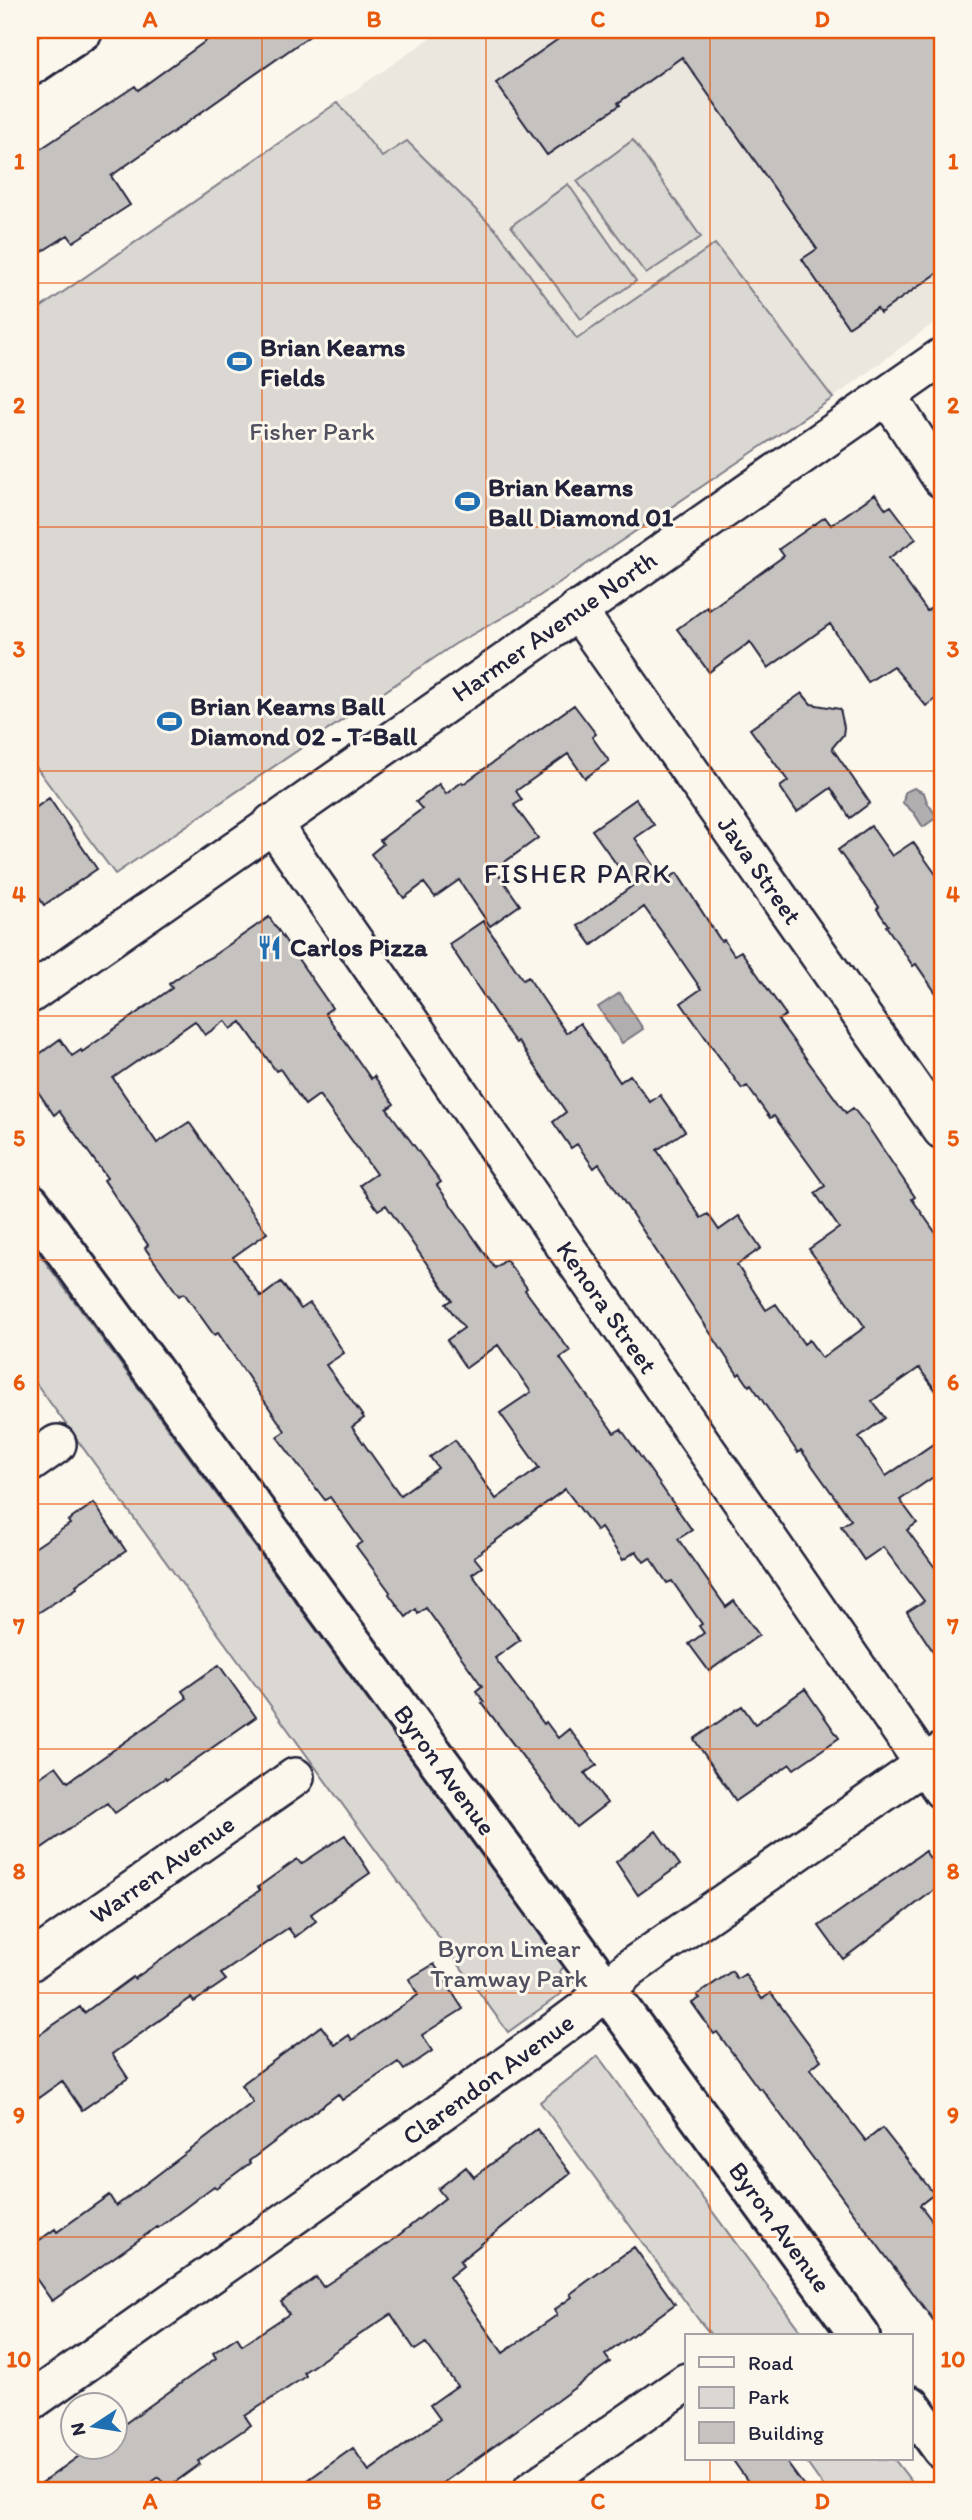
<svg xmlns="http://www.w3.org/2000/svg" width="972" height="2520" font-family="Itim,sans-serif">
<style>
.built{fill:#ebe7df}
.green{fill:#dbd8d3;stroke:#7e7d87;stroke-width:2}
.water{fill:#b1aeb0;stroke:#787681;stroke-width:2}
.building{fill:#c6c2c0;stroke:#22223b;stroke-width:2;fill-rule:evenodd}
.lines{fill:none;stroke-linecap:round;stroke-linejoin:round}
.street-casing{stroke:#22223b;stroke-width:42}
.secondary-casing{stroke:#22223b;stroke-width:44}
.street{stroke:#fbf7ec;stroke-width:37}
.secondary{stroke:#fbf7ec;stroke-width:38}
.grid{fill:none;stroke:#e8590c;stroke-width:2;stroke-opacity:0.55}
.labels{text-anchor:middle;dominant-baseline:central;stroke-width:6;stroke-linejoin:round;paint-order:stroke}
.poi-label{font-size:26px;font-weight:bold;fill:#22223b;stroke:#fbf7ec;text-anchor:start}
.park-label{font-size:26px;fill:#505061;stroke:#fbf7ec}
.street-label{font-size:26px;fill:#22223b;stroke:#fbf7ec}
.neighbourhood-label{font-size:28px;letter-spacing:2px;fill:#22223b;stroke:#fbf7ec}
.neatline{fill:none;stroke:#e8590c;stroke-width:2.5}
.grid-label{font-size:23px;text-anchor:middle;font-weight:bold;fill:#e8590c}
</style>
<rect width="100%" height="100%" fill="#fbf7ec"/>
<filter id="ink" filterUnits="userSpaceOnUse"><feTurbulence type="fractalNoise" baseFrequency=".0143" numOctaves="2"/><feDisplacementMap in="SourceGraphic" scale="14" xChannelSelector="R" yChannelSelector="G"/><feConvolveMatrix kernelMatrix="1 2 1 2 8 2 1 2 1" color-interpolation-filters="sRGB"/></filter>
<g filter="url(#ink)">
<!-- built -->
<path class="built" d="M442,30H942V317L833,398L715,244L577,339L499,233L407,142L383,158L338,102Z"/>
<!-- green -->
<path class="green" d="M338,102L382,157L407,141L499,233L577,339L715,244L833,398L529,603L455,644L115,874L33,763L30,765V315Z
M633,140L701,237L646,274L577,181Z
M568,184L636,281L581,319L511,226Z
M30,1241L564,1967L560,1971L563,1984L561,1994L508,2032L30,1375Z
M598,2056L804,2336H712L698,2319L540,2102Z
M804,2459H894L918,2490H826Z"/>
<!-- water -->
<path class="water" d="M914,788L924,793L927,802L937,817L923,827L914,813L903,803L905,792Z
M620,993L643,1029L622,1043L598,1007Z"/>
<!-- building -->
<path class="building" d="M221,30H318L111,176L130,205L73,242L68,235L30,259V156L135,86L138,90Z
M571,30H942V270L880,313L877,308L848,327L802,259L817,249L682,57L618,103L620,105L547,155L496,83Z
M875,494L886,509L891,506L916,539L889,558L927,611L942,600V694L926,706L893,666L868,682L830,624L768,668L750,642L709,672L677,629L707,607L709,610L784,556L779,549L825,517L831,525Z
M802,693L811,704L840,709L844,727L843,735L832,748L870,803L850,818L831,788L797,812L780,787L788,781L750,729Z
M574,705L596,734L592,737L609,761L585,778L568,754L516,791L522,800L514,805L538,838L495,869L520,905L490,926L459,880L435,897L424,883L404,898L371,854L383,844L380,840L422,809L416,802L439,784L446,794L462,782L463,784Z
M49,798L97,869L44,905L30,884V812Z
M636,799L654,825L635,838L665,881L677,873L721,941L724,940L734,955L741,951L786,1015L778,1020L846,1113L853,1108L868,1127L915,1197L912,1199L942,1242V1399L919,1368L872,1401L885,1418L859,1437L886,1476L942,1438V1471L900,1500L917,1523L907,1530L942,1577V1665L907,1612L924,1601L883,1547L864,1560L841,1526L851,1520L801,1450L798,1453L751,1384L749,1386L740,1373L738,1375L599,1164L594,1168L577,1144L571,1148L553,1122L566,1112L518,1041L516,1043L507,1031L449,944L483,921L523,980L528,977L566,1033L580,1023L620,1082L630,1075L650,1102L660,1095L685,1131L657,1150L701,1218L708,1214L719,1230L739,1216L761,1248L737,1265L766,1310L776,1304L804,1344L809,1340L822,1358L865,1327L809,1249L839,1228L815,1193L825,1186L774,1116L770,1118L747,1086L742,1089L681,1003L701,989L664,935L644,907L592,945L578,926L632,886L592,830Z
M871,826L892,856L913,842L942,883V1002L916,964L913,966L886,926L888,925L877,909L879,907L838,850Z
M269,917L332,1008L325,1013L371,1079L374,1076L394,1104L387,1109L441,1182L437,1185L495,1268L506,1260L527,1288L525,1290L570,1351L560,1358L614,1433L621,1429L692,1530L678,1539L726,1607L734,1601L759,1635L709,1671L689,1644L704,1633L699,1626L702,1624L672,1581L667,1583L650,1558L644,1562L636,1551L623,1560L601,1528L597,1531L565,1489L474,1557L482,1567L472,1574L520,1640L495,1658L544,1724L546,1722L558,1738L569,1729L597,1765L585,1773L607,1803L576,1827L482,1703L484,1702L476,1691L482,1686L426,1608L418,1614L416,1609L406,1617L389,1594L390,1592L356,1546L362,1542L330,1497L325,1500L277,1437L285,1431L218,1333L214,1335L184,1293L179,1296L145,1248L148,1245L104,1180L107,1178L59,1111L54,1115L30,1080V1061L60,1039L72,1056L81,1050L82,1052L172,988L169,984L197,964L211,957ZM195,1021L205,1035L225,1021L231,1029L241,1022L276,1071L280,1069L305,1105L319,1095L376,1174L360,1185L378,1210L386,1205L452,1300L446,1304L464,1328L447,1340L466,1368L498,1345L531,1392L500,1413L539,1468L496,1499L455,1440L430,1457L438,1468L400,1495L352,1427L364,1418L326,1365L344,1353L328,1328L310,1303L301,1309L281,1282L261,1297L233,1257L267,1233L189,1122L157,1143L113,1078Z
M94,1503L126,1551L76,1585L77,1588L30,1618V1551L70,1524L68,1521Z
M219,1665L256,1717L166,1780L165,1778L115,1813L107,1803L30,1856V1784L56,1766L68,1782L187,1698L182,1691Z
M805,1689L839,1738L794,1769L790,1764L736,1801L694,1739L742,1706L755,1724Z
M656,1831L680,1865L638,1895L616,1862Z
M345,1835L370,1873L311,1914L316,1921L295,1937L288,1928L221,1974L226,1980L194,2002L191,1998L112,2054L128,2078L82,2110L62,2081L30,2104V2041L80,2007L84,2013L133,1977L134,1979L260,1890L258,1887L297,1859L301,1864Z
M925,1851L942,1876V1884L843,1959L819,1926Z
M434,1964L463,2009L422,2035L432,2051L404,2070L398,2062L342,2100L338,2094L249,2161L250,2163L216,2188L214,2186L158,2228L157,2227L52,2301L30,2270V2247L55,2229L57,2232L109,2195L116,2206L189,2151L253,2102L241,2085L321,2026L335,2045L349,2035L352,2040L418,1995L409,1979Z
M732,1971L737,1979L745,1974L762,1999L771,1993L821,2060L810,2069L866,2141L882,2128L934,2194L920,2205L942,2234V2332L761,2088L759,2089L717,2032L714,2034L692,2003L700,1998L697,1995Z
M537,2129L570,2173L460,2261L463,2266L449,2277L503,2353L557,2315L554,2310L572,2297L570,2294L634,2247L675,2304L605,2355L610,2362L507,2437L433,2490H294L353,2448L369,2471L440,2419L430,2405L457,2386L426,2343L415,2350L391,2314L304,2372L306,2376L245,2416L251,2425L198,2461L200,2464L167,2488L159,2477L141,2490H32L93,2446H116V2430L216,2358L213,2353L237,2337L242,2345L289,2314L281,2302L316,2277L323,2287L389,2243L445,2198L438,2189L466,2167L474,2177Z
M732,2459H784L807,2490H754Z"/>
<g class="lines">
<defs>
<path id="street" d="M887,395L942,479
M577,610L942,1130
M272,823L942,1790
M30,994L942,357
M30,1463L57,1444
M30,1962L295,1777
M30,2402L547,2037L586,2008L630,1968L942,1752
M532,2490L687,2382"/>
<path id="secondary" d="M30,66L83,30
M30,1203L860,2336
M911,2406L942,2449"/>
</defs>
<!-- street casing -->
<use href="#street" class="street-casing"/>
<!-- secondary casing -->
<use href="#secondary" class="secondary-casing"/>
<!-- street -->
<use href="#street" class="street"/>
<!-- secondary -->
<use href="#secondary" class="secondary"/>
</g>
</g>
<!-- grid -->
<path class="grid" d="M262,30V2490M486,30V2490M710,30V2336M30,283H942M30,527H942M30,771H942M30,1016H942M30,1260H942M30,1504H942M30,1749H942M30,1993H942M30,2237H942M710,2459V2490"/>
<!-- icons -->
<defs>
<symbol id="stadium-bare" viewBox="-9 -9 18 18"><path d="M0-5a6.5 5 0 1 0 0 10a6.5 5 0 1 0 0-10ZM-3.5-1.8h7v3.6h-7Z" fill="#1f6fb2" stroke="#fbf7ec" stroke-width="2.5" paint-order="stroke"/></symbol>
<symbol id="restaurant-bare" viewBox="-9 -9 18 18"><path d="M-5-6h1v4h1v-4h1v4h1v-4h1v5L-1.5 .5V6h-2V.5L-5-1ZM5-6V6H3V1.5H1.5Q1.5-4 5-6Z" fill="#1f6fb2" stroke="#fbf7ec" stroke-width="2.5" paint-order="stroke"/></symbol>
</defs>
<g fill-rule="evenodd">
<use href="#stadium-bare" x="222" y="344" width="35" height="35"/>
<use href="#stadium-bare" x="450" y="484" width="35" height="35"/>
<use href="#stadium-bare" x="152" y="704" width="35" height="35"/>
<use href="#restaurant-bare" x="252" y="930" width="35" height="35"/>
</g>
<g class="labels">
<!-- poi labels -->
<g class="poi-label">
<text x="260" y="347">Brian Kearns<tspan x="260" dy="30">Fields</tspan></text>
<text x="488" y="487">Brian Kearns<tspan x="488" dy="30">Ball Diamond 01</tspan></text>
<text x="190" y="706">Brian Kearns Ball<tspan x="190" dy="30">Diamond 02 - T-Ball</tspan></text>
<text x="290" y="947">Carlos Pizza</text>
</g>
<!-- park labels -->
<g class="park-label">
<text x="312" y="431">Fisher Park</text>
<text x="509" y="1948">Byron Linear<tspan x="509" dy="30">Tramway Park</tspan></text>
</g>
<!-- street labels -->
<g class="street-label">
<text transform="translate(554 626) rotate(-35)">Harmer Avenue North</text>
<text transform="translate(760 870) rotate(55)">Java Street</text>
<text transform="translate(607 1307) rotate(55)">Kenora Street</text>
<text transform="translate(445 1770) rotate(54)">Byron Avenue</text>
<text transform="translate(162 1869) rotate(-35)">Warren Avenue</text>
<text transform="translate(488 2079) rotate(-36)">Clarendon Avenue</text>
<text transform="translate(780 2227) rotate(54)">Byron Avenue</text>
</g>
<!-- neighbourhood labels -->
<g class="neighbourhood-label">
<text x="578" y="873">FISHER PARK</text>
</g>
</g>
<!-- margin -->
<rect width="972" height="2520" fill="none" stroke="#fbf7ec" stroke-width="77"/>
<!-- legend -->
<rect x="685" y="2334" width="228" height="126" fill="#fbf7ec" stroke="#a4a2a5" stroke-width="2"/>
<rect x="699" y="2357" width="35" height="10" fill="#fbf7ec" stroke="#a4a2a5" stroke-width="2"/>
<text x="748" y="2370" font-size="21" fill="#22223b">Road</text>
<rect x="699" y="2387" width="35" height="21" fill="#dbd8d3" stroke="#a4a2a5" stroke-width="2"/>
<text x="748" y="2404" font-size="21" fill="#22223b">Park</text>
<rect x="699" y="2422" width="35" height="21" fill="#c6c2c0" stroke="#a4a2a5" stroke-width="2"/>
<text x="748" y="2440" font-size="21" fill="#22223b">Building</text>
<!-- north arrow -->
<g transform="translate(94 2426) rotate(258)"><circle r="33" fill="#fbf7ec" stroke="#a4a2a5" stroke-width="2"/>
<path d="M0-5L12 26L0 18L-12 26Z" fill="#1f6fb2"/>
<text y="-10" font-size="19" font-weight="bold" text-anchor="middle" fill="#22223b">N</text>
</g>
<rect x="38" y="38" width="896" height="2444" class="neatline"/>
<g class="grid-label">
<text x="150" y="27">A</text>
<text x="374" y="27">B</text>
<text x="598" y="27">C</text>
<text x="822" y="27">D</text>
<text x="19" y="169">1</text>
<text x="953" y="169">1</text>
<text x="19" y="413">2</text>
<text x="953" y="413">2</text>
<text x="19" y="657">3</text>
<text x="953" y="657">3</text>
<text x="19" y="902">4</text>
<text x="953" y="902">4</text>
<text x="19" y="1146">5</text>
<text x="953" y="1146">5</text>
<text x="19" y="1390">6</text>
<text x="953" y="1390">6</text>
<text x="19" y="1634">7</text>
<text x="953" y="1634">7</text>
<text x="19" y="1879">8</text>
<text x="953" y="1879">8</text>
<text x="19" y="2123">9</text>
<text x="953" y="2123">9</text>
<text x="19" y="2367">10</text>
<text x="953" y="2367">10</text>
<text x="150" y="2509">A</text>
<text x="374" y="2509">B</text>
<text x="598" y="2509">C</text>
<text x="822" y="2509">D</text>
</g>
</svg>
